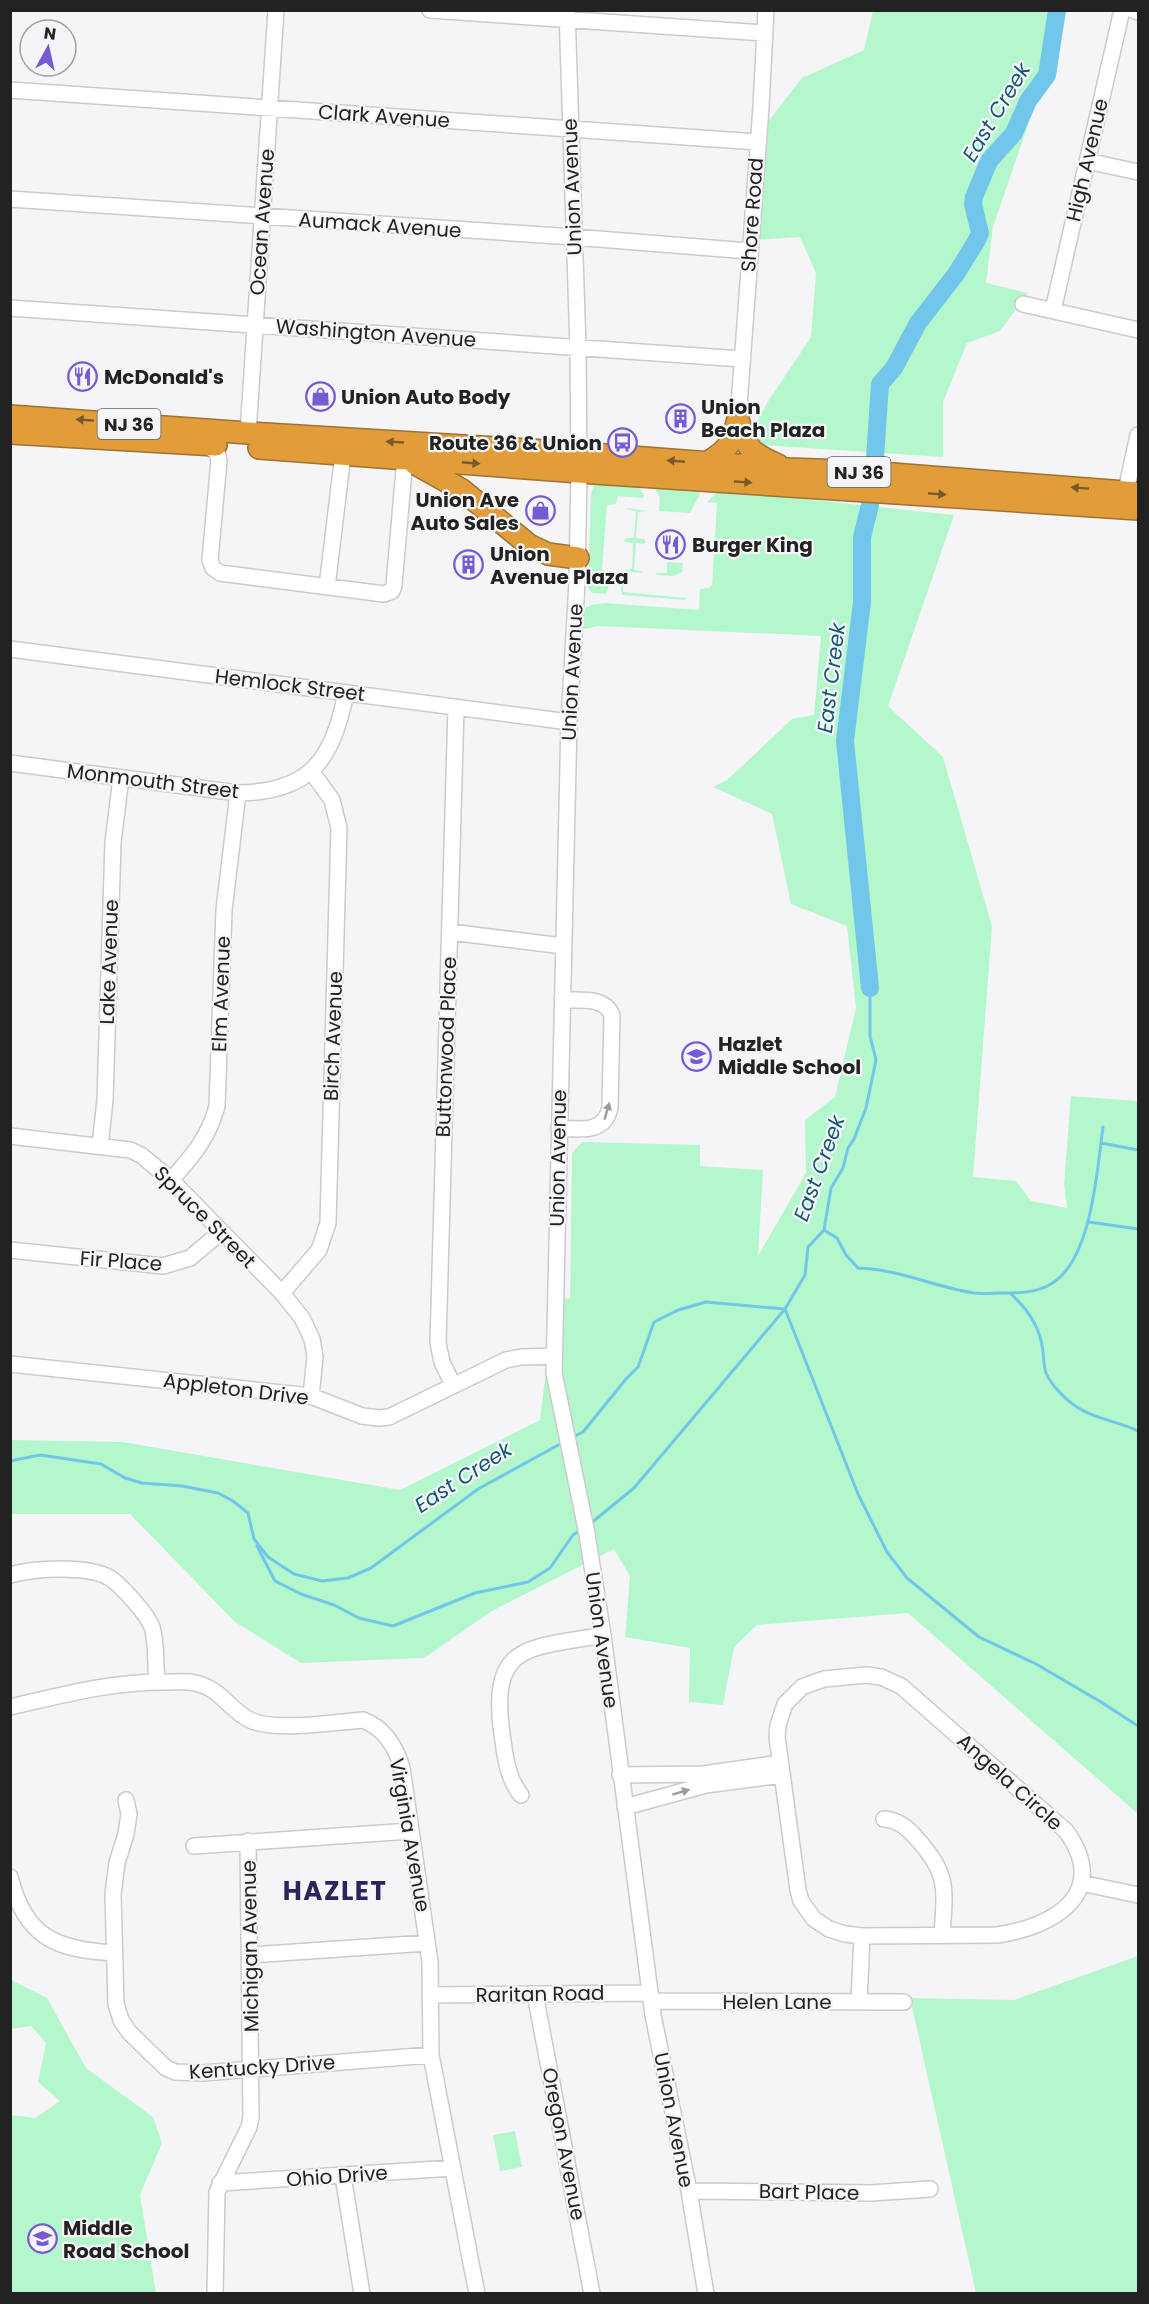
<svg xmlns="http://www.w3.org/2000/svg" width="1149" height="2304" font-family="Poppins,sans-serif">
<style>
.green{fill:#b5f7cd}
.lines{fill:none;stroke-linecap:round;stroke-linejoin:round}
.stream{stroke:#72c6ea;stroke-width:3}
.river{stroke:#72c6ea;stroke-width:18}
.minor-casing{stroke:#cbcbcf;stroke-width:18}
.highway-casing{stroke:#9e7232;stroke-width:24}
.minor{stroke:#fff;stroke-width:15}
.highway{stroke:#e09d3a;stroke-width:21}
.oneway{fill:#77592d}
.oneway2{fill:#9c9c9c}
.labels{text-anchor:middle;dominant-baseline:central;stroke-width:4.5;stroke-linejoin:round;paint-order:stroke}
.shield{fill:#f5f5f8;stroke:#616163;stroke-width:1.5}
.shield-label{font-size:18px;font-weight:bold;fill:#222223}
.street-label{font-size:20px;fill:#222223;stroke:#f5f5f8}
.poi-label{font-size:20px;font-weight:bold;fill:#222223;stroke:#f5f5f8;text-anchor:start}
.water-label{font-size:21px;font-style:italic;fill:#135870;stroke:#f5f5f8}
.district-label{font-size:26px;font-weight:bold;letter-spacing:1.5px;fill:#2f225d;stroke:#f5f5f8}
</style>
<rect width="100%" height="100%" fill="#f5f5f8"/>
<!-- green -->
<path class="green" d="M873,11H1067L993,227L986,283L1028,293L1000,331L967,343L943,402V457L745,444L767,403L811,337L816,273L800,237L752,240L758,134L802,78L864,50Z
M601,482C616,483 637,479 644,495L643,498L618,496L616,504L607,505L601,583L608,584L609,586L606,594L592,593L588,587L591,494L594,486Z
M654,487L699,490L700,494L690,513L659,511L660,498Z
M719,490L954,515L888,706L943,757L992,926L973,1177L1016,1181L1031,1201L1067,1208L1064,1184L1071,1096L1138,1101V1814L908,1613L757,1625L734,1647L723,1705L689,1702L690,1648L625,1637L630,1576L614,1549L492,1611L424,1658L301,1663L235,1622L130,1514H11V1440L123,1442L400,1490L540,1420L555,1296L570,1299L572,1153L582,1142L700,1145V1166L763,1170L758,1256L806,1173L805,1120L835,1097L856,1008L847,926L791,904L772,814L713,787L727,780L739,769L792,719L814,715L821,636L598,626L585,629L582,627L584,609L591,605L605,603L699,610L700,589L709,588L712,585L717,503L707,502Z
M628,508L647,511L638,512L636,538L644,539L646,542L644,544L636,543L634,570L642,571L643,573L622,571L632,569L633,543L625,542L624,540L626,538H634L636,511L626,509Z
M667,562L683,563L682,572L674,576L656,575V573H667Z
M623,585V592L686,598L685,600L622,595L621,587Z
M1138,1956V2293H976L910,1998L1014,2000Z
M11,1980L47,1998L86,2068L153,2117L162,2143L140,2195L156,2293H11V2115L35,2118L60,2101L38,2082L46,2043L31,2026L11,2029Z
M515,2131L522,2167L500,2171L493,2135Z"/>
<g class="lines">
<!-- stream -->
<path class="stream" d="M1101,1143L1138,1150
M1089,1222L1138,1229
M824,1230L837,1238L846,1255L858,1268C898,1269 935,1287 974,1293C983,1294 993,1293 1002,1293C1019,1293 1036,1293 1051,1284C1092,1260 1097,1170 1103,1127
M1011,1294C1027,1309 1038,1324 1042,1345C1044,1354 1043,1364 1046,1373C1051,1385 1066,1400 1077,1407C1096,1420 1119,1421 1138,1431
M573,1437L583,1432L626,1379L638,1367L654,1322L678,1310L706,1302L785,1309L805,1275L808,1247L824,1230L831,1188L843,1168L848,1148L854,1139L866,1108L876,1060L870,1036V988
M10,1461L40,1455L101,1464L125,1478L142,1483L182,1486L218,1493L233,1501L248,1513L254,1539L268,1557L294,1574L322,1581L348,1578L371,1568L478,1489L562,1443
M590,1524L634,1488L785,1309L858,1494L887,1552L907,1578L979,1637L1036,1664L1101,1702L1138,1726
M257,1546L275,1581L301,1594L334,1605L359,1618L393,1626L475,1593L528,1582L550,1568L573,1535L582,1529"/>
<!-- river -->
<path class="river" d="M875,458L880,384L894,368L918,323L956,274L977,240L980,233L973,204L974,197L989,161L1014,133L1028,101L1047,75L1057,10
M870,988L845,741L862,602V537L870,505"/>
<defs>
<path id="minor" d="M430,10L764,33
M567,10L578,348L579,472L577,582L569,722L554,1373L587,1534L603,1635L653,2015L689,2191L706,2294
M1133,10L1138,12
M10,90L758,142
M1087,161L1138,172
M10,199L573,237L749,251
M1023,304L1138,330
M10,308L742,359
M1053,310L1122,10
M738,419L761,107L766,10
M248,433L276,10
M203,444L217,452L219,461L210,560L213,568L220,573L384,594L392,591L394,585L405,458
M1126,491L1138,435
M327,587L343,454
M10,649L569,722
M10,763L238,793C310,792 332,761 346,693
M450,932L563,946
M559,1128C580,1129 604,1134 610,1108L612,1015C604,996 579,1001 562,1000
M10,1136L130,1150L141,1155L171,1180L282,1293L302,1318L312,1339L315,1357L311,1396
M100,1146L105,1100L113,842L121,778
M171,1180C192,1157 209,1137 217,1106L224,910L238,793
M10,1250L163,1266L190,1258L221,1232
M282,1293L319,1250L328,1223L339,828L332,800L311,771
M10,1364L311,1396L362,1416L379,1418L389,1417L506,1360L521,1357L554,1356
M453,1385L442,1362L438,1343L456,707
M10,1575C35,1568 88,1565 110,1578C119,1584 126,1592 133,1600C140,1608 148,1617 152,1627C157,1644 155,1664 157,1681
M866,1675L881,1677L901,1686L1066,1831C1111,1893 1054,1927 997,1935L862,1936L845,1934L829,1929L814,1919L801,1901L798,1890L777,1737L778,1725L785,1704L802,1687L824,1679Z
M10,1707C63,1695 114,1681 168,1682C177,1682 186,1681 195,1683C222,1689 228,1709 250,1720C274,1732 336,1722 363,1720C384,1728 396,1747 402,1768L430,1962L431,2055L477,2294
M620,1775L703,1774L780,1763
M521,1795C507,1778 505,1755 502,1734C489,1641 530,1649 603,1635
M126,1800L129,1814L126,1834L117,1863L113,1894L116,2004L121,2020L129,2032L166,2068L175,2072L203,2073L431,2055
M625,1807L706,1785L782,1775
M884,1819C899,1820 909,1829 918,1840C949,1874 945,1890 942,1934
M194,1846L410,1831
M10,1877C25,1937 56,1950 114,1953
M1081,1883L1138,1895
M251,1955L427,1943
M535,1994L592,2294
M430,1995L650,1993
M651,2001L904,2002
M859,2001L862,1936
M343,2176L362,2294
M220,2183L453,2168
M689,2191L871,2193L930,2189
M215,2294L217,2192L249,2127L251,2117L248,1841"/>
<path id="highway" d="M10,416L248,433L579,453L789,469L867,472L1138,493
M738,419C745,447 751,454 778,465
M10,433L216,445
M259,448L579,472L1138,509
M414,463L462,490L529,545L548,554L578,558
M706,463C728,451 732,443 738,419"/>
</defs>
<!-- minor casing -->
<use href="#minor" class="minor-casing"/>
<!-- highway casing -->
<use href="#highway" class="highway-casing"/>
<!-- minor -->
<use href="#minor" class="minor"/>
<!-- highway -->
<use href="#highway" class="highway"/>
</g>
<!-- one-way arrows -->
<defs><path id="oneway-solid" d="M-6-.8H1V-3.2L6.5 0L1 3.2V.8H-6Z" transform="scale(1.5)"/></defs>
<g class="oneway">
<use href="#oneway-solid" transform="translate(85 420) rotate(-176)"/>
<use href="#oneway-solid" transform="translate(395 442) rotate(-177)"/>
<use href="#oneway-solid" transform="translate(676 461) rotate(-175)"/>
<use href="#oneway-solid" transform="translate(471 463) rotate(5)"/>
<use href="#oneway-solid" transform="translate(743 482) rotate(4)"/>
<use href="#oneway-solid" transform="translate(1080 488) rotate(-176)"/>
<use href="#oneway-solid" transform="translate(937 494) rotate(4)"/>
</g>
<g class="oneway2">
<use href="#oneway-solid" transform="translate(607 1111) rotate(-74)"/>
<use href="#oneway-solid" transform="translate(681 1792) rotate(-17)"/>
</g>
<!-- icons -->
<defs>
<symbol id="restaurant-ring" viewBox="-11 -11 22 22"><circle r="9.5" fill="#f5f5f8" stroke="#755ad4" stroke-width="1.5"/><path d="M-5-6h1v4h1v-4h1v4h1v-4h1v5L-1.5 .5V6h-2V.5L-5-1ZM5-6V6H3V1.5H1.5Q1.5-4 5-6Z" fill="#755ad4"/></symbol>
<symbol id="shop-ring" viewBox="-11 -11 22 22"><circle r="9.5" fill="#f5f5f8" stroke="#755ad4" stroke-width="1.5"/><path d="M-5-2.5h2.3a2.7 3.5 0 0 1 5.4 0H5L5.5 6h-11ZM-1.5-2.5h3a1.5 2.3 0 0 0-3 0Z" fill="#755ad4"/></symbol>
<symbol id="building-ring" viewBox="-11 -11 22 22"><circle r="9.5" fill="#f5f5f8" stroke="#755ad4" stroke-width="1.5"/><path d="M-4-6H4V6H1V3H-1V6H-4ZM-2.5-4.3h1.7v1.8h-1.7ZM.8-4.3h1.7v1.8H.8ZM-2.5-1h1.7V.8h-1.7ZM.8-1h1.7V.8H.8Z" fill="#755ad4"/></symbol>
<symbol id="bus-ring" viewBox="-11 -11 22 22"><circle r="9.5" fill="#f5f5f8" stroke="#755ad4" stroke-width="1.5"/><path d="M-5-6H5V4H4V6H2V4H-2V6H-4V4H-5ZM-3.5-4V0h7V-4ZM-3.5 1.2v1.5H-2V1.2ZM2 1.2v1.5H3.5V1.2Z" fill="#755ad4"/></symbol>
<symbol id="school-ring" viewBox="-11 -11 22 22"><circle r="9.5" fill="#f5f5f8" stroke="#755ad4" stroke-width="1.5"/><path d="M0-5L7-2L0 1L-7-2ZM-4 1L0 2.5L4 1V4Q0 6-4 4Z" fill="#755ad4"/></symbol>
</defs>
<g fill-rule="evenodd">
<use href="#restaurant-ring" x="66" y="360" width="33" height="33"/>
<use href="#shop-ring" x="304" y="380" width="33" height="33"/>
<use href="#building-ring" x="664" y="402" width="33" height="33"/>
<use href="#bus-ring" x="606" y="426" width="33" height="33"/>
<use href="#shop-ring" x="524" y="494" width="33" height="33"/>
<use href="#restaurant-ring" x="654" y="528" width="33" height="33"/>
<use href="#building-ring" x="452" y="548" width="33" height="33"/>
<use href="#school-ring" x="680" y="1040" width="33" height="33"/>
<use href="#school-ring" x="26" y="2222" width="33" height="33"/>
</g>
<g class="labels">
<!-- shield labels -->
<g class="shield">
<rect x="97.5" y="409" width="63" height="30" rx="4.5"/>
<rect x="827.5" y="457" width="63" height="30" rx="4.5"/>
</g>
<g class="shield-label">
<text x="129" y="424">NJ 36</text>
<text x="859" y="472">NJ 36</text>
</g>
<!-- street labels -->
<g class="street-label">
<text transform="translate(384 116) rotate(4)">Clark Avenue</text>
<text transform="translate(1087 160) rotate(-77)">High Avenue</text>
<text transform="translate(572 187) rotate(-92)">Union Avenue</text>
<text transform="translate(752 215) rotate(-86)">Shore Road</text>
<text transform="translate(262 222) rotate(-86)">Ocean Avenue</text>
<text transform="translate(380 225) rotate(4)">Aumack Avenue</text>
<text transform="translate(376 333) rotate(4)">Washington Avenue</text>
<text transform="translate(572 672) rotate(-87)">Union Avenue</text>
<text transform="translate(290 685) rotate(7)">Hemlock Street</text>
<text transform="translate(153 781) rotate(7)">Monmouth Street</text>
<text transform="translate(109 962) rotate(-88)">Lake Avenue</text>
<text transform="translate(221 994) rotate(-88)">Elm Avenue</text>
<text transform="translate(333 1036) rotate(-88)">Birch Avenue</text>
<text transform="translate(446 1047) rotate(-88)">Buttonwood Place</text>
<text transform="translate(558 1158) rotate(-89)">Union Avenue</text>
<text transform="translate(205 1217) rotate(45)">Spruce Street</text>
<text transform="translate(121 1261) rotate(4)">Fir Place</text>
<text transform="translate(236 1389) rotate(7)">Appleton Drive</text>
<text transform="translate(602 1640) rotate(82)">Union Avenue</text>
<text transform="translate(1010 1782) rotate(42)">Angela Circle</text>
<text transform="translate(410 1835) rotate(80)">Virginia Avenue</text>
<text transform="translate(250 1946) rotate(-91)">Michigan Avenue</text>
<text transform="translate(540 1994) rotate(-1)">Raritan Road</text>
<text x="777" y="2002">Helen Lane</text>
<text transform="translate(262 2067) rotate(-4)">Kentucky Drive</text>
<text transform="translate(674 2120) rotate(79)">Union Avenue</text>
<text transform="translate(564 2144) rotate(79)">Oregon Avenue</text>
<text transform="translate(337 2176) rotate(-4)">Ohio Drive</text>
<text transform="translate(809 2192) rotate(1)">Bart Place</text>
</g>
<!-- poi labels -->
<g class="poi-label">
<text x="104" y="377">McDonald's</text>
<text x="341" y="397">Union Auto Body</text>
<text x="701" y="407">Union<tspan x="701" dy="23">Beach Plaza</tspan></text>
<text x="602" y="443" text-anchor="end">Route 36 &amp; Union</text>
<text x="519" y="500" text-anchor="end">Union Ave<tspan x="519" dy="23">Auto Sales</tspan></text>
<text x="692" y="545">Burger King</text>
<text x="490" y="554">Union<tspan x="490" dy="23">Avenue Plaza</tspan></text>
<text x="718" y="1044">Hazlet<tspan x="718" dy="23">Middle School</tspan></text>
<text x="63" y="2228">Middle<tspan x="63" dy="23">Road School</tspan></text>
</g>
<!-- water labels -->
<g class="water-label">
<text transform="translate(996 112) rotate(-59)">East Creek</text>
<text transform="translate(831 678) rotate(-83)">East Creek</text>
<text transform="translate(819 1168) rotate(-70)">East Creek</text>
<text transform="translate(463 1477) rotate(-33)">East Creek</text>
</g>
<!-- district labels -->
<g class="district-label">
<text x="335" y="1891">HAZLET</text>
</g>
</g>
<!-- border -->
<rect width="1149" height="2304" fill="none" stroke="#222223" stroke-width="24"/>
<!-- north arrow -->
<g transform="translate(48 48) rotate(8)"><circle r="28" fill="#f5f5f8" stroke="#a1a1a3" stroke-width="1.5"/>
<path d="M0-4.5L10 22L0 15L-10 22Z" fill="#755ad4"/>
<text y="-9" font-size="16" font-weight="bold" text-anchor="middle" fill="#222223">N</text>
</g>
</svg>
